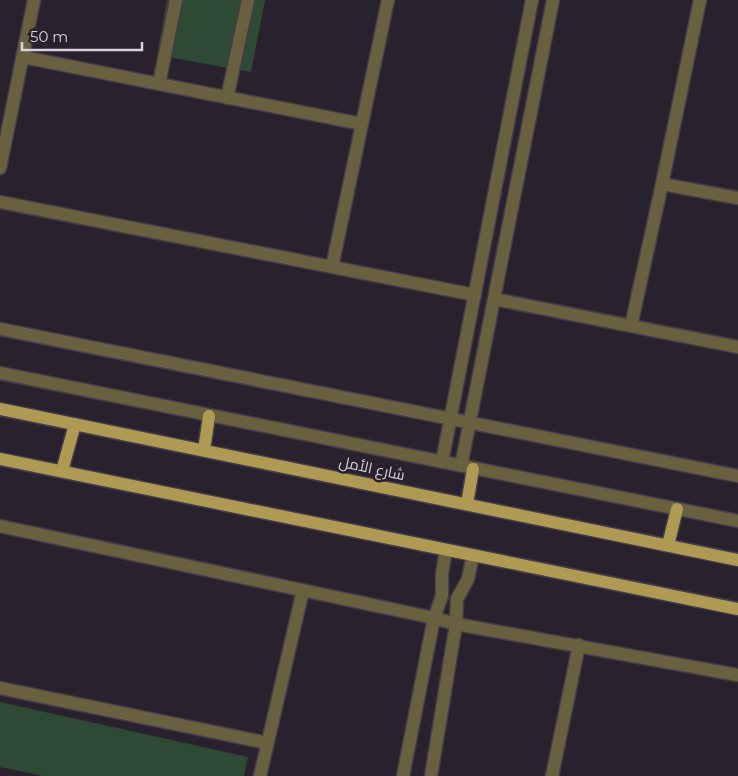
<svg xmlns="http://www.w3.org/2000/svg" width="738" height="776" font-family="Montserrat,Cairo,sans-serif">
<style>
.green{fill:#2e4934}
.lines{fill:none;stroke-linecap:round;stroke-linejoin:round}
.minor-casing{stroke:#453d4a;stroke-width:15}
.major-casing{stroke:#453d4a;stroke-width:15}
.minor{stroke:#69603f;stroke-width:12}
.major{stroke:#ae9a53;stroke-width:12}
.labels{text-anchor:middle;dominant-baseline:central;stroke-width:5;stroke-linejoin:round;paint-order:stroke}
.street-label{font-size:15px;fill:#d7d2da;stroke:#29212e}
</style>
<rect width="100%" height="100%" fill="#29212e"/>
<!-- green -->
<path class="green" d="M167,0H265L251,72L157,55Z
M0,702L248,757L244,776H43L0,767Z"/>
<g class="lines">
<defs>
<path id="minor" d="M23,57L362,124
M159,84L176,0
M227,98L248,0
M0,168L34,0
M662,184L738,198
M0,202L475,295
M332,267L388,0
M494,299L738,347
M631,326L662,184L700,0
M0,329L738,476
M0,373L738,521
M442,462L532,0
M461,466L553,0
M0,526L434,618L456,624L738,675
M0,688L268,743
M260,776L303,590
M403,776L434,618L442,596V574L446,550
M431,776L456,624L457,599L468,579L473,555
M552,776L579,645"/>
<path id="major" d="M0,409L738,560
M204,450L209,416
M0,459L738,609
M62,471L75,424
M467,504L473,469
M668,545L677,509"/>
</defs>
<!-- minor casing -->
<use href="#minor" class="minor-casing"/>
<!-- major casing -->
<use href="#major" class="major-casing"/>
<!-- minor -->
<use href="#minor" class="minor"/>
<!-- major -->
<use href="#major" class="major"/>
</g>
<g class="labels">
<!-- street labels -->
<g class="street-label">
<text transform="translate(372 468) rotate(12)">شارع الأمل</text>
</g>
</g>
<!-- scale -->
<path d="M22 42v8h120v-8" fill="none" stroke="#d7d2da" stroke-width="2.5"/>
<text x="30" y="42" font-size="15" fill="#d7d2da" stroke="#29212e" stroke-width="4" paint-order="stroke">50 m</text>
</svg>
